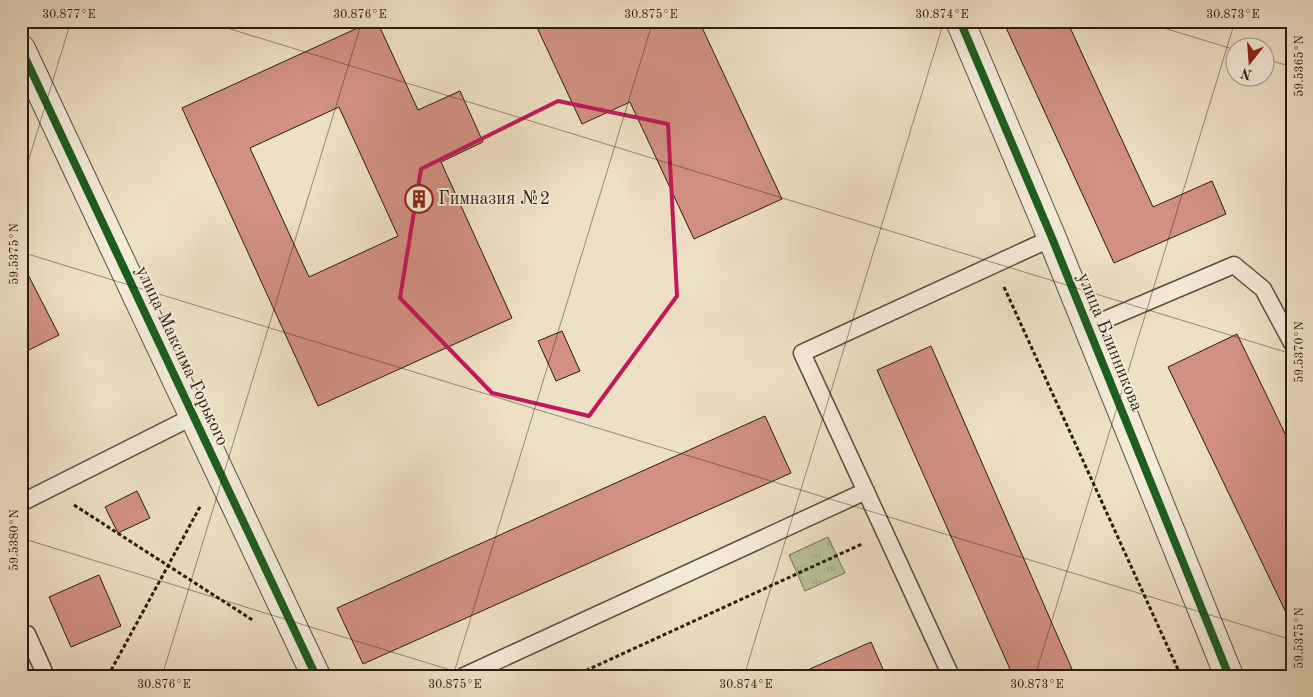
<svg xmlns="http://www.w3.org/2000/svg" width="1313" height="697" font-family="'Old Standard TT',serif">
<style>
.grass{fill:url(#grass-tufts);stroke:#707054}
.building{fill:#d29182;stroke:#281d11;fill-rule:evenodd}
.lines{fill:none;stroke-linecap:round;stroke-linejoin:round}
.lane-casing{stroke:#5a4e3e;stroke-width:19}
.street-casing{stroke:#5a4e3e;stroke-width:30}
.path{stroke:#281d11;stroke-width:3;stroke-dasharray:4 2.5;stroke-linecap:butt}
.lane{stroke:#f4ebd9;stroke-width:16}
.street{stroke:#f4ebd9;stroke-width:28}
.cycleway-casing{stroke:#f4ebd9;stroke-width:11}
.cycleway{stroke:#1b5e20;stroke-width:8}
.marked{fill:none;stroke:#c2185b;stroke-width:4;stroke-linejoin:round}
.ticks{fill:none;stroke:#281d11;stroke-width:1;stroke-opacity:0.45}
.labels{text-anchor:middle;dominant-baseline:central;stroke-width:4;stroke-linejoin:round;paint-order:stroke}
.poi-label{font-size:18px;fill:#281d11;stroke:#f4ebd9;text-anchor:start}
.street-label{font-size:18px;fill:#281d11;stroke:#f4ebd9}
.neatline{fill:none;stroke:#281d11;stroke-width:2}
.ticks-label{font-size:12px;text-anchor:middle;fill:#281d11}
</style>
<defs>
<pattern id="grass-tufts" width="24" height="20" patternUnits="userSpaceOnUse" patternTransform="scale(1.25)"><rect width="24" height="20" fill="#b8c296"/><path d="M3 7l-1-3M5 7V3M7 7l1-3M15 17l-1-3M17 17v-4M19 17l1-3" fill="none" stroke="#9ea680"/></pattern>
</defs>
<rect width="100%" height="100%" fill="#eee0c5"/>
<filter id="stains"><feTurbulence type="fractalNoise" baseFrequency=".004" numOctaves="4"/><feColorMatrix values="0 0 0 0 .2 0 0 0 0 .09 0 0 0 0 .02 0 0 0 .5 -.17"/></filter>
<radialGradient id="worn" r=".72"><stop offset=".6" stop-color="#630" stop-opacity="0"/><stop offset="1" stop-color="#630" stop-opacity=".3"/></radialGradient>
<!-- grass -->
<path class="grass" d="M828,537L845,573L805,591L789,555Z"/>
<!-- building -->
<path class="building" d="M373,21H377L418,110L460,91L483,142L441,162L512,318L318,406L182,108ZM339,107L398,236L309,277L250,148Z
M534,21H699L782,199L694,239L630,102L582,124Z
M1003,21H1067L1153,207L1212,181L1226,214L1114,263Z
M21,261L59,335L21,354Z
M562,331L580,371L556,381L538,341Z
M1237,334L1292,448V625L1168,367Z
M931,346L1075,676H1013L877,370Z
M765,416L791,473L363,664L337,608Z
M137,491L150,518L118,533L105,507Z
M99,575L121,626L71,647L49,597Z
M871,642L886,676H794Z"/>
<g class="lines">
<defs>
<path id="lane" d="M1088,327L1234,265L1263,289L1292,343
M21,503L192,417
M21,637L27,634L46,676
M464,676L866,491
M951,676L802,353L1052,238"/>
<path id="street" d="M960,21L1052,238L1229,676
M21,49C120,258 216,467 316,676"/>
</defs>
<!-- lane casing -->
<use href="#lane" class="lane-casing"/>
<!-- street casing -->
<use href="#street" class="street-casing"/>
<!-- path -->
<path class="path" d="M1004,287L1181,676
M74,505L254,621
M108,676L201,505
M574,676L862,544"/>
<!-- lane -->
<use href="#lane" class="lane"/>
<!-- street -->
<use href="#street" class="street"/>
<defs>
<path id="cycleway" d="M960,21L1052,238L1229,676
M21,49C120,258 216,467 316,676"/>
</defs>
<!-- cycleway casing -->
<use href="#cycleway" class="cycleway-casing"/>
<!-- cycleway -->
<use href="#cycleway" class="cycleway"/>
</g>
<!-- marked area -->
<path class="marked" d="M558,101L668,124L677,296L589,416L492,393L400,298L421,169Z"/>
<!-- ticks -->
<path class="ticks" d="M204,21L1292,354M1141,21L1236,50M1266,59L1292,67M21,185L71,21M21,252L1292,640M21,538L470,676M162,676L362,21M453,676L653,21M744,676L944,21M1035,676L1235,21"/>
<!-- icons -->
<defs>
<symbol id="building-ring" viewBox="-11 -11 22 22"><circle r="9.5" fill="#f4ebd9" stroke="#8f2418" stroke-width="1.5"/><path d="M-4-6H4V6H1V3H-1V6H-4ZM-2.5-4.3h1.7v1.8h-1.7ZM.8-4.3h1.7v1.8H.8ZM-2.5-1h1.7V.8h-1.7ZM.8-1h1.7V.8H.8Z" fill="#8f2418"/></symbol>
</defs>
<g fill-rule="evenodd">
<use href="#building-ring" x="403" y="183" width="32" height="32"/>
</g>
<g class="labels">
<!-- poi labels -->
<g class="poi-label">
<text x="438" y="199">Гимназия №2</text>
</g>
<!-- street labels -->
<g class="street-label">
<text transform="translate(1110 342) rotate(68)">улица Блинникова</text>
<text transform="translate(182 356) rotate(65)">улица Максима Горького</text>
</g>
</g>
<!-- margin -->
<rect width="1313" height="697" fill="none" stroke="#eee0c5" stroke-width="55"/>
<!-- north arrow -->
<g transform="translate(1250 62) rotate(197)"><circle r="24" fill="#f4ebd9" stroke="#a29989"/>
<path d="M0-4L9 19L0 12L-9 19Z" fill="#8f2418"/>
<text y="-8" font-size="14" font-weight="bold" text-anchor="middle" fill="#281d11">N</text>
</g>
<rect x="28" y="28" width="1258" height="642" class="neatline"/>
<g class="ticks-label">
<text x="69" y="18">30.877°E</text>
<text x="360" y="18">30.876°E</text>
<text x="651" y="18">30.875°E</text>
<text x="942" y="18">30.874°E</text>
<text x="1233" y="18">30.873°E</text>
<text transform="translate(1299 66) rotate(-90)" y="4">59.5365°N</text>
<text transform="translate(14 254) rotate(-90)" y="4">59.5375°N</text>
<text transform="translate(1299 352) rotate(-90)" y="4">59.5370°N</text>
<text transform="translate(14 540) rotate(-90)" y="4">59.5380°N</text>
<text transform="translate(1299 638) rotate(-90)" y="4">59.5375°N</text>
<text x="164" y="688">30.876°E</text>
<text x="455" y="688">30.875°E</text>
<text x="746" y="688">30.874°E</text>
<text x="1037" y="688">30.873°E</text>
</g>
<rect width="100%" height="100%" filter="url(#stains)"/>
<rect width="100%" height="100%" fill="url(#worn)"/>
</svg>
